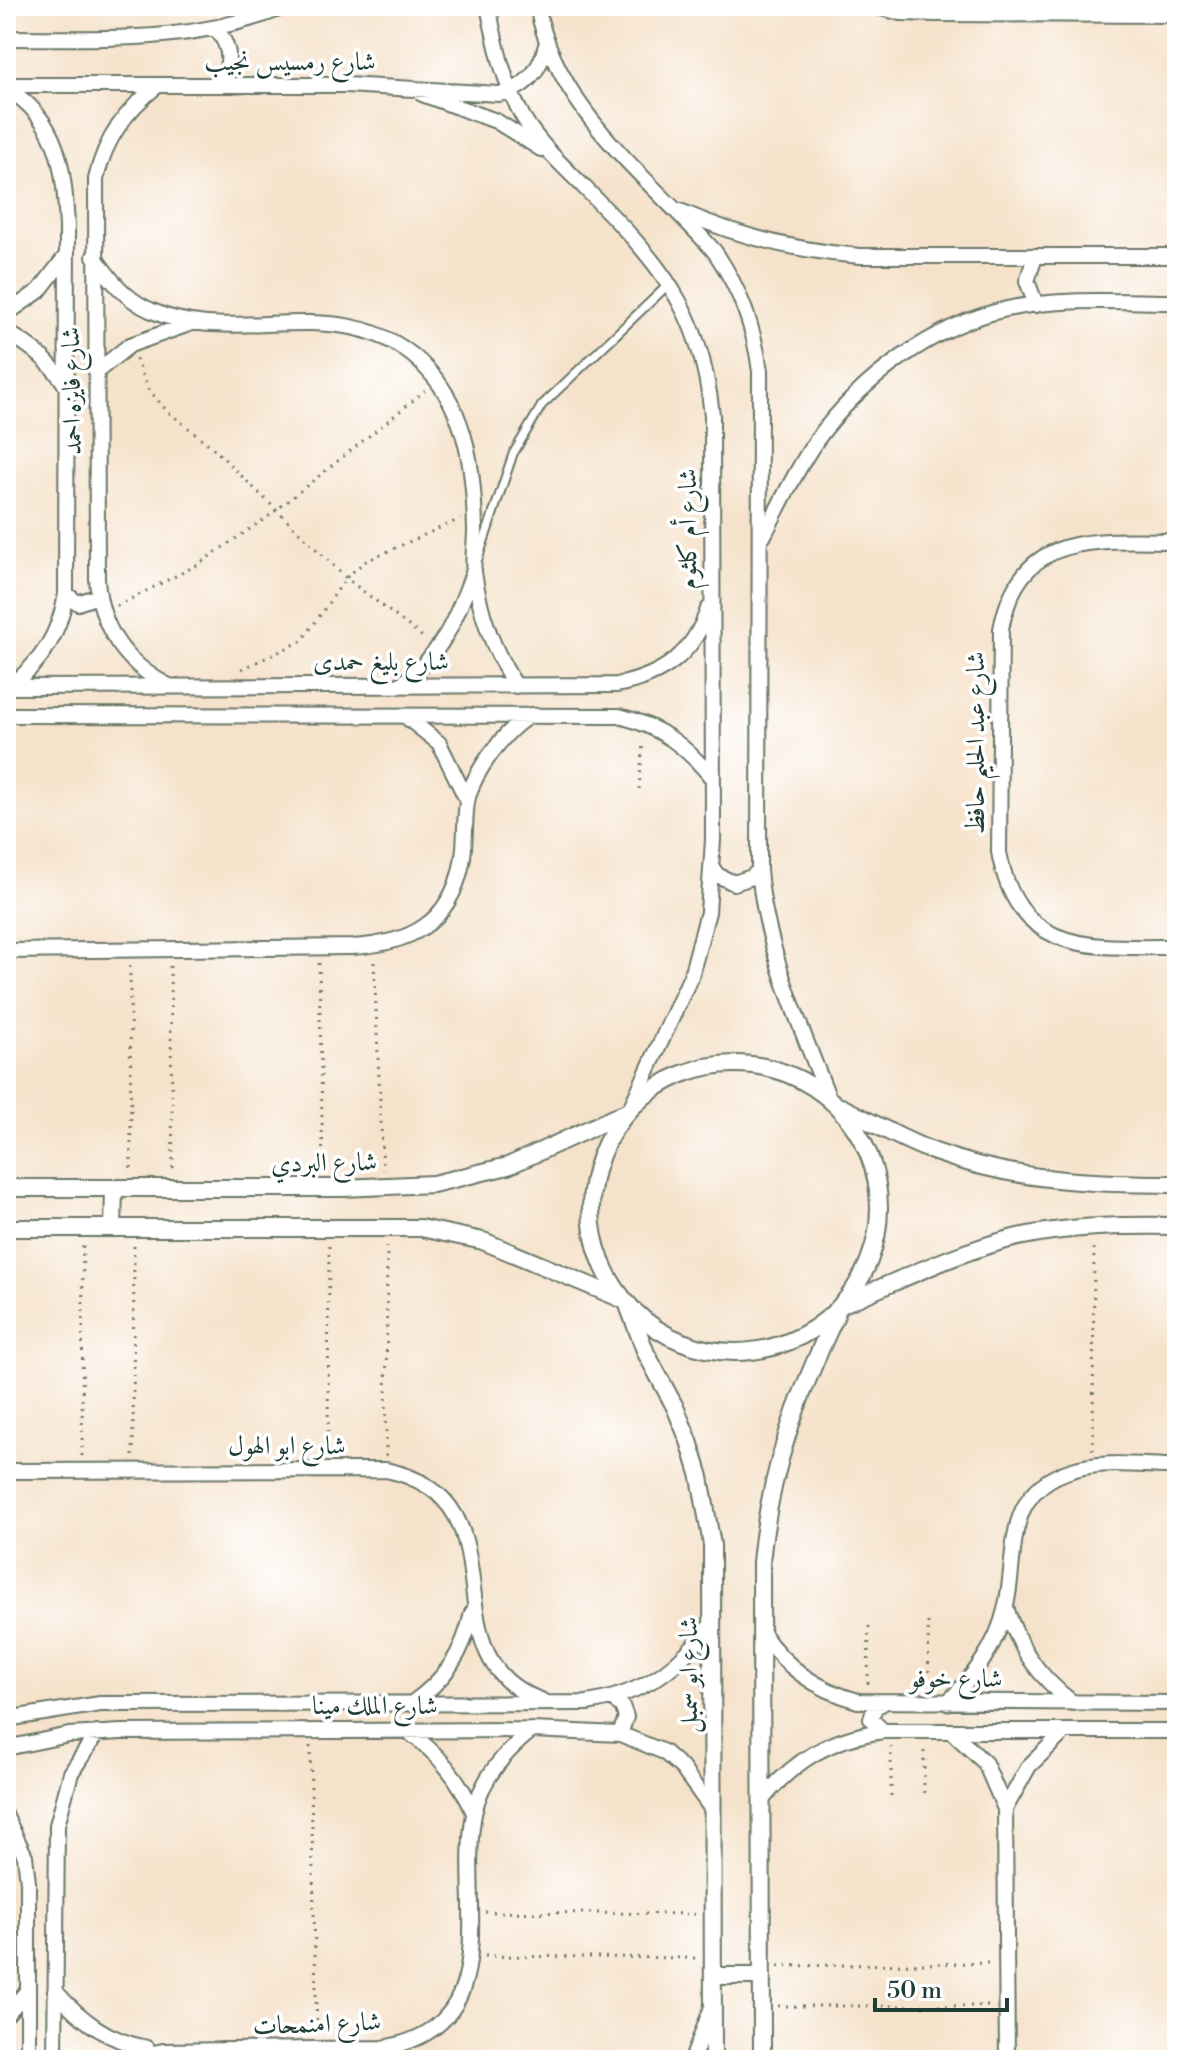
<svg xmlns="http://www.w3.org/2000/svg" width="1183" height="2066" font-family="'Libre Bodoni',Amiri,serif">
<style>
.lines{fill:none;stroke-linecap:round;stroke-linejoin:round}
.service-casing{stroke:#6a7768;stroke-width:11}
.minor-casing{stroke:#6a7768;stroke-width:18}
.tertiary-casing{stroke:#6a7768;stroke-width:20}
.path{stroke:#6a7768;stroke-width:3;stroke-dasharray:2 6;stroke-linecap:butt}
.service{stroke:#fff;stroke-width:7}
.minor{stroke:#fff;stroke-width:14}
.tertiary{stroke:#fff;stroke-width:16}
.labels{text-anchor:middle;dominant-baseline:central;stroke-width:7;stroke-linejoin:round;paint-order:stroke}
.street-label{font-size:26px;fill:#1f3d34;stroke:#fff}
</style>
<rect width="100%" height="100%" fill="#fff"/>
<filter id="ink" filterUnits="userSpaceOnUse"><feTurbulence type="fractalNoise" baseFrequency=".0125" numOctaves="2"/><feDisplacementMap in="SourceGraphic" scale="16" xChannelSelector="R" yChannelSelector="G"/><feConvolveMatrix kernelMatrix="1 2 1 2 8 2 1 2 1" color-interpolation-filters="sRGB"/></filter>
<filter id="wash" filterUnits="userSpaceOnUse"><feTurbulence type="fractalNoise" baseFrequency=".006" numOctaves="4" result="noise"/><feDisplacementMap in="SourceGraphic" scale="32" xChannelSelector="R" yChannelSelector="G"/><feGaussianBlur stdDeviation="1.8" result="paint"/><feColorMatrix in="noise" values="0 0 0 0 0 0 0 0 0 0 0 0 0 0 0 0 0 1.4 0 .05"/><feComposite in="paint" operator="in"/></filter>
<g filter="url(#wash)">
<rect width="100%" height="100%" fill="#f5e2ca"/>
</g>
<g filter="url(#ink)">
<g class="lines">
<defs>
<path id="service" d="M478,559L513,454L542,405L669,284"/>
<path id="minor" d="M488,6C496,45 503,82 523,117C538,143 562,165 583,186C658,262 700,305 712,415L713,840L708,912L691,976L631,1107
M537,6C558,113 646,174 715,252C740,289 754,326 760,371L759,870C766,951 800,1024 829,1099
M874,6L901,13L937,14L1177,15
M217,30C232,49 232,66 218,85
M6,38C105,38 194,44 287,6
M6,85H346L499,94C526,89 540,71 546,45
M158,85C125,111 105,139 96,179L97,579C100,627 125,663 167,685
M6,88C60,120 64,169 67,227L66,594C59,635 42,662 9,687
M422,94L496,121L541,149
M680,211C739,237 796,251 860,256H1177
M94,256C109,278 125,299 150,310C237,351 350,284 428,370C468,413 474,474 475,530C475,544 472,559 474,572C480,614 493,651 516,686
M1035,257L1027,281L1036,305
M6,314L39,291L66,256
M6,332C32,346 49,361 66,385
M96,372L130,345L189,324
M763,537C780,505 795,471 816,441C860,380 933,325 1007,309C1062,297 1121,302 1177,302
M1177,541C1095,541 1020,529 1001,629L999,852C1018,956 1091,947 1177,947
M66,594L78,603L98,596
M399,686C442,656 457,617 474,570
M6,687L617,685C662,676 693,655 708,609
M6,715L619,716C660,726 686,746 713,779
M405,716L439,743L467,800
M712,867L717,875L734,883L752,877L759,870
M6,951L351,947C408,944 450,925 462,863C466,843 464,822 467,802C472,774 506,728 531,715
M6,1471L386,1470C529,1500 421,1658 541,1700
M1006,1607C1019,1649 1038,1676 1073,1703
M761,1632C787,1669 816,1689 858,1701L1177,1703
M612,1699L622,1706L626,1717L620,1734
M947,1703C974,1676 996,1647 1005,1610C1019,1556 1000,1492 1072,1470C1104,1460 1144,1466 1177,1466
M411,1704C445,1680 463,1654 472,1613
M6,1719L100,1704L587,1703C644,1694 679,1668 713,1622
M407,1731C438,1753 459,1778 474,1813
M883,1731L871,1719L875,1707L883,1703
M951,1731L985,1763L1005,1809L1007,2060
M6,1748L69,1735L121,1732L532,1730L620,1734L664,1752L682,1768L713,1811
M762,1800C794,1760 831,1738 883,1731H1177
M1005,1809L1029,1766L1065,1731
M6,1817L25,1856L28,1882V2060
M55,1991C81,2020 108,2041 147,2048
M6,2015L28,1990
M55,2060L57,1825L71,1773L97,1733
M118,2060L163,2051L383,2048C510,2026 457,1900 474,1814C480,1780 506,1751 532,1730
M692,2060L712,2007"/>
<path id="tertiary" d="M591 1208a144 144 0 1 1 288 0a144 144 0 1 1-288 0Z
M841,1107C872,1122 903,1141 935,1152C1015,1181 1093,1184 1177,1184
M6,1188H343L433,1184L508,1166L626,1112
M6,1228H421L483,1241L622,1299
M113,1228L114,1188
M845,1303C901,1280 958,1251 1018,1237C1070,1226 1123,1225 1177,1226
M629,1308L646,1353L675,1407L689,1441L700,1477L712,1545L713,2060
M713,1976H762
M762,2060L761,1562C770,1469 797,1398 836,1315"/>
</defs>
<!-- service casing -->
<use href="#service" class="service-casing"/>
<!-- minor casing -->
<use href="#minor" class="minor-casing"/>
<!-- tertiary casing -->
<use href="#tertiary" class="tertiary-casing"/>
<!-- path -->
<path class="path" d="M136,359L148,389L167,411L212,447L346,578L424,638
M117,606L197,565L269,516L425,391
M242,669L302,641L346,578L364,562L460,519
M639,789L643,742
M374,962L383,1170
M319,963L323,1172
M130,966L131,1170
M170,966L173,1170
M1093,1450L1094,1242
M82,1456L83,1244
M133,1456L134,1244
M328,1456L329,1244
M386,1456L387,1244
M928,1622L929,1686
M868,1684L869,1620
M310,1746L317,2034
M924,1793V1747
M891,1796V1747
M485,1912L697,1914
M485,1956L697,1958
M778,1966L990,1963
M778,2006H991"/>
<!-- service -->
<use href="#service" class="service"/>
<!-- minor -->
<use href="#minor" class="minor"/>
<!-- tertiary -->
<use href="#tertiary" class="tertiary"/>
</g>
</g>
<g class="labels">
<!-- street labels -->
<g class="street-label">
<text x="290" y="62">شارع رمسيس نجيب</text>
<text transform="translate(72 391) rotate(-91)">شارع فايزه احمد</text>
<text transform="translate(688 529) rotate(-90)">شارع أم كلثوم</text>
<text x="381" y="662">شارع بليغ حمدى</text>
<text transform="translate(976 743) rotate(-90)">شارع عبد الحليم حافظ</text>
<text transform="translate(324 1163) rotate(-1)">شارع البردي</text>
<text x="287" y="1446">شارع ابو الهول</text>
<text transform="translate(689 1675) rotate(-90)">شارع ابو سمبل</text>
<text x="956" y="1679">شارع خوفو</text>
<text x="375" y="1706">شارع الملك مينا</text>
<text transform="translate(317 2024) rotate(-2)">شارع امنمحات</text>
</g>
</g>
<!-- margin -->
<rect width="1183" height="2066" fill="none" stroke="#fff" stroke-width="32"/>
<!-- scale -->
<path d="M875 1998v12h132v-12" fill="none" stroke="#1f3d34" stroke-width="4"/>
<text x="887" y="1998" font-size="24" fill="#1f3d34" stroke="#ffffff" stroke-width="6" paint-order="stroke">50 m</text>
</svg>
